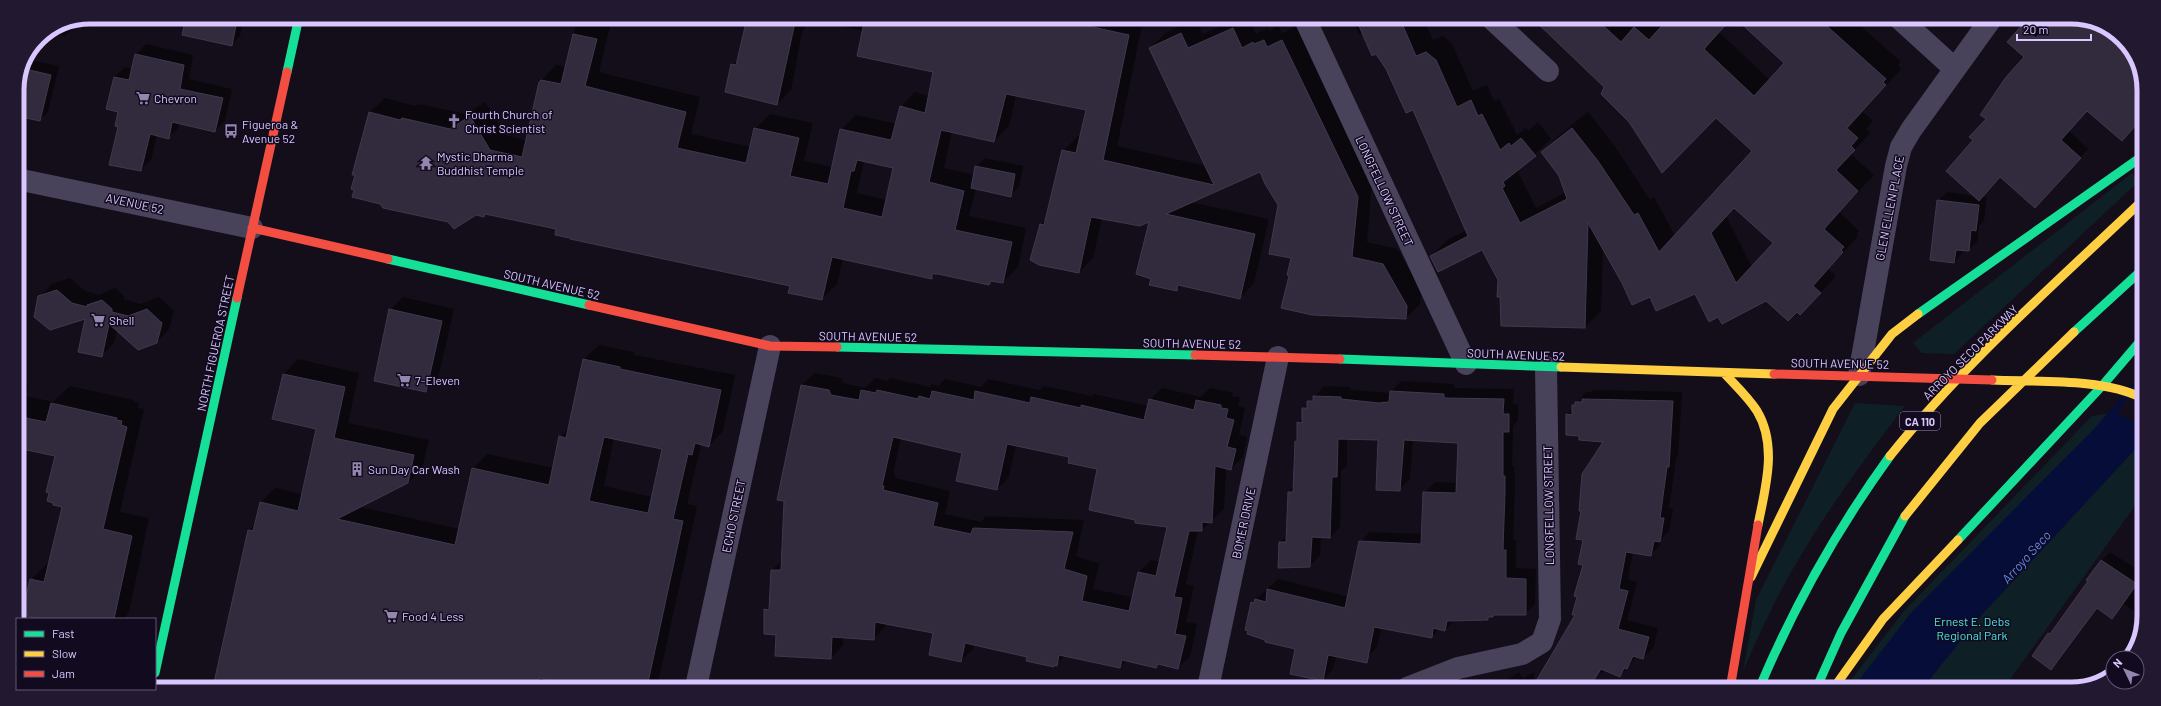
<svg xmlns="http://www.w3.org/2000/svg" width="2161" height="706" font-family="Barlow,sans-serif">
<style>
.green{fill:#0e2026}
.water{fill:#060d39}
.pier{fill:#130e1a}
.shadow{fill:#0007;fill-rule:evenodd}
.building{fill:#322b3d;stroke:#41384f;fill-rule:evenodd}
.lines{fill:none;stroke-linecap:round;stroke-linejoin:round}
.street{stroke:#49425b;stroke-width:22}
.fast{stroke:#16e098;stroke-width:9}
.slow{stroke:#ffcf43;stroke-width:9}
.jam{stroke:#f24e42;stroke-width:9}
.labels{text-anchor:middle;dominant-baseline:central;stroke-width:3;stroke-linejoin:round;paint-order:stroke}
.shield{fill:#120a1e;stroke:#9e8ebc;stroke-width:1}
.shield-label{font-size:11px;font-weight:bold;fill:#dac7ff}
.poi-label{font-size:12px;fill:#dac7ff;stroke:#120a1e;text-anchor:start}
.street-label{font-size:12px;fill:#dac7ff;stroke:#120a1e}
.park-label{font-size:12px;fill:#4ce6e2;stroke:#120a1e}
.water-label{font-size:13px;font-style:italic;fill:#558bff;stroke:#120a1e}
.rim{fill:none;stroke:#dac7ff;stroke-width:5}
</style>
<rect width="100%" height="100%" fill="#130e1a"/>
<!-- green -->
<path class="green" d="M2132,173L2139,181L1954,354L1922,353L1913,343Z
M1855,403L1905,406C1856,470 1807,537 1771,610C1761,630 1752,651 1743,671L1756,600Z
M2112,413L2142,432V496L2003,689H1844L1904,611L2092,416Z"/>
<!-- water -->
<path class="water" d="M2143,373L2142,442L1979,618L1922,689H1852L1910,614L2093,430Z"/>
<!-- pier -->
<path class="pier" d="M2143,378L2142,426L2117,413Z"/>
<!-- shadow -->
<path class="shadow" d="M187,17H244L240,36L231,45Z
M566,18H617L610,26L599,72L700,97L691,134L751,147L755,129L770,114L813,123L804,161L833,167L841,130L856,115L897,124L901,107L915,92L929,96L935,71L863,31L809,19L802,32L791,90L777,104L732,65L739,58L748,18H1134L1143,20L1117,146L1206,166L1151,48L1165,33L1195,19L1203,34L1238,18H1249L1256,34L1268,28L1269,31L1278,26L1282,33L1296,26L1372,182L1367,242L1398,249L1421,291L1420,304L1406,318L1290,275L1292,257L1280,204L1260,170L1190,202L1269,219L1254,283L1240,298L1182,285L1177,290L1152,278L1150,220L1102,218L1093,258L1079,272L1041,224L1047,218L1063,151L1078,136L1081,137L1087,110L1016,95L1009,126L994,141L952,131L944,168L975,175L976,167L985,158L1023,166L1019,187L1010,196L976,188L969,216L1026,228L1018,267L1003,282L993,280L989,284L936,273L932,277L843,258L837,284L822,299L791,286L571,237L557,228L487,214L484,216L370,112L385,98L415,106L418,104L466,114L485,102L505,135L527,141L540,82L556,65L566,67L577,20ZM864,161L895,167L887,200L857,193Z
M1352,19H1423L1433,40L1443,36L1452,44L1473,91L1487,85L1494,101L1499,99L1517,135L1526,128L1528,131L1538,122L1551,139L1520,168L1518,172L1536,208L1566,192L1560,175L1542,152L1558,136L1588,112L1614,145L1650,200L1654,197L1675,236L1754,151L1716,117L1605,87L1534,19H1630L1637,26L1644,19H1659L1665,24L1669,19H1731L1719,32L1770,80L1785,63L1737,19H1853L1901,62L1898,65L1901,69L1863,112L1873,121L1866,129L1870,133L1851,154L1874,175L1839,212L1859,231L1856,234L1858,236L1828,269L1836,276L1816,298L1797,311L1766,300L1718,316L1695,293L1651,296L1623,283L1603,247L1601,311L1585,327L1501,296L1499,280L1483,248L1431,256L1447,240L1467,230L1413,109L1363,33L1359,34ZM1735,207L1774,243L1752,267L1726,216Z
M2029,19H2033L2044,29L2051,19L2090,20L2129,45L2144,85L2088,110L2069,131L2088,149L2043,198L2000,176L1981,197H1987L1984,221L1979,226L1977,242L1968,250H1963L1962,253L1954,262L1938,201L1947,192L1975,196V140L2025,57L2022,26Z
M75,20L73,28L65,36L47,32L62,22Z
M146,44L193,55L189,79L232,89L225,121L215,131L179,123L178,128L168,138L157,135L151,160L141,170L119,126L120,111L114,77L125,67L133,69L136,54Z
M25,59L59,66L48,112L39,120L17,117V90Z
M17,201L22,202L17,225Z
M70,278L85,291L99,295L115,288L124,296V299L141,304L159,297L174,311L169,329L157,342L117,330L114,343L101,356L86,318L39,297L52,284ZM124,314L133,316H127Z
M403,297L454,309L438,378L426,391L390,310Z
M599,345L634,352V355L735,375L723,431L709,445H701L687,504L697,506L657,687H214L249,531L255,524L260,503L275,488L302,494L317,428L274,418L284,374L298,359L359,373L348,423L429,440L422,468L408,483L360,507L459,529L473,469L487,454L554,468L560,437L569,428L584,359ZM614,438L663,449L652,497L604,486Z
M815,373L841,378L843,383L865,388L875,378L888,381L890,378L930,387L932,384L938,386L945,379L981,387L988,379L1039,390L1044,386L1092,396L1094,394L1149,406L1150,400L1162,388L1201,397L1210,388L1233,393L1232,396L1240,397L1238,406L1245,408L1239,435L1247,437L1243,457L1231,469L1226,468L1224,509L1202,530H1198L1186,584L1194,586L1186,622L1197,624L1190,656L1178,668L1160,664L1156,667L1127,660L1120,667L1066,655L1054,666L1028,656L974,644L973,649L961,661L934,632L886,623L885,627L873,639L843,637V645L831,658L777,634L765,610L770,606L772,570L782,560L785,500L779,499L802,385ZM901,438L963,452L997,489L1009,477L1016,445L1071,457L1098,468L1136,519L1168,526L1160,562L1151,560L1139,572L1133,597L1093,589L1099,564L1076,556L1084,520L986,516L981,522L945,514L950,491L895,478V474H893Z
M1401,381L1454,384V388L1514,389L1513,404H1518V421L1513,426L1512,466H1514L1515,481L1513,540H1516V568L1536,569L1535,604L1525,614H1494L1488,619L1455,620L1445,630L1440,629L1432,636L1381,628L1377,647L1367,658L1336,656L1333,669L1323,680L1296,648L1252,603L1278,579L1349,597L1360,542L1370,532L1423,534L1424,493L1435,482L1457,483L1459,442L1413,440L1410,479L1399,490L1379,439L1347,438V466L1341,471L1340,527L1330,537H1321L1320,555L1310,566L1280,542L1287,536L1289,492L1294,486L1298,423L1303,418V409L1324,386L1350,387V390L1390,393Z
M17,382L28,385L26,396L53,402L70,386L134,400L133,402L139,403L138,408L144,409L120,512L149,518L129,612L124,619H38L31,580L49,562L63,507L56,455L17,447Z
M1593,390L1682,392L1678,456L1676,459L1669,508L1673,509L1669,531L1661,539L1660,546L1650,555L1633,552L1628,579L1637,582L1627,620L1658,628L1653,648L1643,658L1637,656L1620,676L1604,669L1588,688H1493L1519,672L1523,679L1534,672L1533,687L1576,614L1605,441L1580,436L1567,415L1586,392H1590Z
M2142,525V540L2135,535Z
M2110,552L2135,568L2142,558V617L2124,604L2111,618L2098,608L2059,661L2051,669L2033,656L2090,581L2088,580L2102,560Z
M2020,682L2030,689H2012Z"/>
<!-- building -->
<path class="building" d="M186,17H201L236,25L232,46L182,35Z
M747,18H796L777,105L725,92L731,64L736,65Z
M865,18H1081L1079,24L1129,35L1103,160L1214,185L1149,48L1181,33L1188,48L1233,28L1242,48L1253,42L1254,44L1264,40L1267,47L1282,40L1358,197L1352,257L1383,264L1407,306L1406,319L1312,315L1281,308L1289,276L1287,275L1291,258L1269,254L1278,205L1265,184L1260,172L1166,214L1255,234L1240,299L1178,285L1177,291L1149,285L1151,279L1136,274L1149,222L1140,226L1091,217L1079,273L1039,265L1030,260L1040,224L1044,225L1062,150L1076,153L1086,110L1006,94L994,142L941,130L929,182L964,191L955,230L1012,242L1003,283L991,281L989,285L938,274H932V279L832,257L822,300L788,293L790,286L570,239V238L555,235L556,229L485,214L484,217L476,215L454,229L448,222L383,208L380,204L352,197L354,190L351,189L355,175H352L369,112L400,120L402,118L450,129L470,116L490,150L522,157L539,82L541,80L561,84L573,34L597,39L585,86L686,112L677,148L746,163L754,128L799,138L790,176L828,184L840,129L891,140L900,106L925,113L933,72L857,56ZM857,160L893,168L882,217L843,208L851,171H854Z
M1356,19H1400L1416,56L1426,52L1436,60L1457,107L1471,100L1478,116L1482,114L1500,150L1509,143L1511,146L1521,138L1536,156L1503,182L1505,186L1502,188L1520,223L1567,199L1559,176L1541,152L1572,128L1598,161L1634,215L1638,213L1659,252L1752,151L1716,118L1662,173L1629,122L1601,94L1604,87L1533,19H1596L1621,42L1634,27L1649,40L1668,19H1731L1704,49L1754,96L1784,63L1736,19H1819L1886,79L1883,82L1886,85L1847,128L1858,138L1851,146L1855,150L1836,170L1858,191L1824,229L1844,247L1841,250L1843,252L1813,286L1821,293L1800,315L1797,312L1788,321L1766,301L1722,324L1718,317L1709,322L1695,294L1656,311L1650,297L1632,305L1622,283L1588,223L1585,328L1501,326L1500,297H1497L1498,280L1482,250L1438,272L1430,256L1468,236L1413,110L1406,113L1386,69L1376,54L1372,56ZM1734,208L1773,243L1736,283L1711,233Z
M2050,19L2084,20L2133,57L2144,85V116L2122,141L2087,111L2061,140L2081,158L2035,208L2000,177L1979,201L1946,171L1973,140L1969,137L1986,119L1980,115L2006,77L2024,57L2007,42L2022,25L2036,38Z
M135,54L184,65L180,89L223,98L215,132L172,122L169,139L150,134L141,171L109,165L118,127L115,126L118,112L106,109L114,77L129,80Z
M21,68L51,75L40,121L17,116V90Z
M975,166L1015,174L1011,197L971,188Z
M1937,200L1979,205L1976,231L1971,230L1969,251L1956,250L1954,263L1930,260Z
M57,290L72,303L87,307V305L102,300L112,309V312L128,316L147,309L162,323L157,343L138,350L109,324L102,357L78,352L85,319L50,330L34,317L38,296Z
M389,309L442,321L426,392L374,381Z
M583,359L620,367V369L721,390L709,447L695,443L692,455L688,454L673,519L683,521L647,687H579L539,678L537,687H213L248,530L253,531L260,502L298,511L316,429L272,419L283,374L345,387L334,438L414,455L408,483L337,519L455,545L472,468L549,485L559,436L566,438ZM604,437L662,449L648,513L589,501Z
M801,385L829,390L831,395L859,400L861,390L876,393L877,390L918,399L919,396L930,399L932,391L974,400L975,391L1030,403L1031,397L1081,408V405L1144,420L1149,399L1194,410L1196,400L1221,405V408L1228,409L1226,418L1234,420L1227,447L1236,449L1231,470L1215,466L1212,523L1202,522V531H1189L1174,597L1182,598L1175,634L1186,636L1178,669L1158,664L1156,668L1122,660L1120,668L1059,655L1057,666L1054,665V667L1026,661L1027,657L965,643L961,662L929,655L933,633L875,622L874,640L832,637L831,659L775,656L776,635L764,634V609L769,610L771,570H781L784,501L777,500ZM893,437L962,453L956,481L997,490L1007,444L1069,457L1068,463L1097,469L1089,510L1135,520V523L1167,527L1156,576L1138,572L1129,611L1082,601L1087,576L1064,569L1073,532L973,528L971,534L933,526L938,503L883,490L884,486H882Z
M1390,391L1444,394V398L1504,399L1503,414H1509V432H1503V476H1505V492L1503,550H1506V578L1526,579V615H1493V617H1488V620L1447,621L1445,631L1433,628L1432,638L1374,627L1367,663L1328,655L1323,681L1290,674L1295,649L1265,642V640L1247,634L1248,631L1245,630L1251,602L1254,603L1255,599L1266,602L1267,589L1345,608L1359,541L1421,544L1423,492L1456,493L1458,443L1404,440L1400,491L1376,490L1378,440L1338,439L1337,477H1332L1330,538L1312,537L1310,567L1278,568L1279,542H1286L1288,492H1293L1295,441L1297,442V422L1302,423V408H1307V401H1313V396L1341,397V399L1379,403L1389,402Z
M1582,399L1673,401L1669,467H1667L1660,518H1664L1660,542L1654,541L1651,556L1626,552L1619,589L1628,591L1618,629L1649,637L1643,659L1633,656L1627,669L1624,668L1620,677L1601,669L1589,688H1532L1575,615H1572L1577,597L1574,596L1583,565L1578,564L1583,540L1576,539L1581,511H1579L1582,474L1603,442L1579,440V436L1566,435V414L1572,415V405H1575V402H1582Z
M51,403L117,418L116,420L122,421L121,425L127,427L103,529L132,536L114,619H39L27,616L28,613L22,612L30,579L44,582L62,507L53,505V503L47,501L49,493L46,492L55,456L17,448V421L20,422L21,417L46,422Z
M2101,560L2137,584L2112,619L2097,608L2051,670L2032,656L2048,633L2050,634L2088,581L2086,580Z"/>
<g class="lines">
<!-- street -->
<path class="street" d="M1305,19L1466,364
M1492,19L1548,71
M1900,19L1955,69
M17,179L252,228
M1859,375L1896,166L1901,147L1911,130L1991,19
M696,687L770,346
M1208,688L1278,357
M1407,688L1458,668L1522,654L1542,642L1550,619L1546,367"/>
<!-- fast -->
<path class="fast" d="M287,72L299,17
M388,259L589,305
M1918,314L2144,155
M2074,332L2143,269
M837,347L1195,355
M1340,359L1561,367
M1958,540L2102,386L2143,338
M155,673L237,298
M1759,689C1794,606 1837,529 1890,456
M1816,689L1841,633L1905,516"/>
<!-- slow -->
<path class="slow" d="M1561,367L1774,374
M1725,374C1736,386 1748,397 1757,411C1778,446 1765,489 1758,525
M1992,380C2035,382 2105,378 2142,398
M1890,456C1965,362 2056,283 2143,200
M1905,516L1980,423L2074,332
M1751,577L1833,409L1892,334L1918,314
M1833,689L1883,619L1958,540"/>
<!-- jam -->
<path class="jam" d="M252,228L388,259
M237,298L287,72
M589,305L770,346L837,347
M1195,355L1340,359
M1774,374L1992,380
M1730,689L1758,525"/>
</g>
<!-- icons -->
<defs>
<symbol id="supermarket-bare" viewBox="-9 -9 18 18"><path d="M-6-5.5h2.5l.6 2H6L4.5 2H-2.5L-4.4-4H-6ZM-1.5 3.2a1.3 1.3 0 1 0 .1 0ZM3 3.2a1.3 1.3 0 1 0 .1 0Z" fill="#9486af" stroke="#120a1e" stroke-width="2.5" paint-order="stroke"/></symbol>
<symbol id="church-bare" viewBox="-9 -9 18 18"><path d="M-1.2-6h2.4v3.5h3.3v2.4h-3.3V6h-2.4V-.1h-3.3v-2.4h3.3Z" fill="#9486af" stroke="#120a1e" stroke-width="2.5" paint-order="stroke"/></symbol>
<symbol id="bus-bare" viewBox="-9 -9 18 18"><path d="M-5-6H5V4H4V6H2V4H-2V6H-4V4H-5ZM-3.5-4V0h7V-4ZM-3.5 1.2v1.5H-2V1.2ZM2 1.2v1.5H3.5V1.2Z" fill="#9486af" stroke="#120a1e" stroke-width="2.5" paint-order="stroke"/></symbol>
<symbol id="temple-bare" viewBox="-9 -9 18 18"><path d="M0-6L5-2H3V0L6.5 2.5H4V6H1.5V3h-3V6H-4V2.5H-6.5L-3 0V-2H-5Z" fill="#9486af" stroke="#120a1e" stroke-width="2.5" paint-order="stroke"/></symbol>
<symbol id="building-bare" viewBox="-9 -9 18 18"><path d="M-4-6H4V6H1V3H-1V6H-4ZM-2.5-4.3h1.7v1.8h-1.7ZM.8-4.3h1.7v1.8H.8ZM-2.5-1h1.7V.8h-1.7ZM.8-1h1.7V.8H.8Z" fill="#9486af" stroke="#120a1e" stroke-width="2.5" paint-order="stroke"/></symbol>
</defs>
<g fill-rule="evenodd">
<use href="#supermarket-bare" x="133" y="88" width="20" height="20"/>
<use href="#church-bare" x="444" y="111" width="20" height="20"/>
<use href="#bus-bare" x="221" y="121" width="20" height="20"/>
<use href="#temple-bare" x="416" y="153" width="20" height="20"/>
<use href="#supermarket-bare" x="88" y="310" width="20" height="20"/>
<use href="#supermarket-bare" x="394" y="370" width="20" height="20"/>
<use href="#building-bare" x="347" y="459" width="20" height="20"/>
<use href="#supermarket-bare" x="381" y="606" width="20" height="20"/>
</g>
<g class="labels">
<!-- shield labels -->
<rect class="shield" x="1900" y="412" width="40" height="18" rx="3"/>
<g class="shield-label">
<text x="1920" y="421">CA 110</text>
</g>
<!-- poi labels -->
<g class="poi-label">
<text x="154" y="98">Chevron</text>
<text x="465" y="114">Fourth Church of<tspan x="465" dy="14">Christ Scientist</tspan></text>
<text x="242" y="124">Figueroa &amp;<tspan x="242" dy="14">Avenue 52</tspan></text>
<text x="437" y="156">Mystic Dharma<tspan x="437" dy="14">Buddhist Temple</tspan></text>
<text x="109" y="320">Shell</text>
<text x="415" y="380">7-Eleven</text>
<text x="368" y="469">Sun Day Car Wash</text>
<text x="402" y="616">Food 4 Less</text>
</g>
<!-- street labels -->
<g class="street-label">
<text transform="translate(1385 191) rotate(65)">LONGFELLOW STREET</text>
<text transform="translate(135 203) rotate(12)">AVENUE 52</text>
<text transform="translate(1889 208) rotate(-79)">GLEN ELLEN PLACE</text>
<text transform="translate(552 284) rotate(13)">SOUTH AVENUE 52</text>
<text transform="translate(868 336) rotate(1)">SOUTH AVENUE 52</text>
<text transform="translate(215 343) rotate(-78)">NORTH FIGUEROA STREET</text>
<text transform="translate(1192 343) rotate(1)">SOUTH AVENUE 52</text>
<text transform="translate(1970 352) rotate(-45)">ARROYO SECO PARKWAY</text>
<text transform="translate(1516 354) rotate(2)">SOUTH AVENUE 52</text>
<text transform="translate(1840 363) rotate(1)">SOUTH AVENUE 52</text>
<text transform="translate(1548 505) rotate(-91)">LONGFELLOW STREET</text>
<text transform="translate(733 516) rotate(-78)">ECHO STREET</text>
<text transform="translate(1243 523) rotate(-78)">BOMER DRIVE</text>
</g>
<!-- park labels -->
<g class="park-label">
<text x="1972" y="621">Ernest E. Debs<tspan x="1972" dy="14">Regional Park</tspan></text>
</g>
<!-- water labels -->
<g class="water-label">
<text transform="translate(2026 557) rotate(-48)">Arroyo Seco</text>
</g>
</g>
<!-- crop -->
<path d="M0 0H2161V706H0ZM90 24H2071A66 66 0 0 1 2137 90V616A66 66 0 0 1 2071 682H90A66 66 0 0 1 24 616V90A66 66 0 0 1 90 24Z" fill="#221930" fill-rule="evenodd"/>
<path class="rim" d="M90 24H2071A66 66 0 0 1 2137 90V616A66 66 0 0 1 2071 682H90A66 66 0 0 1 24 616V90A66 66 0 0 1 90 24Z"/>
<!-- legend -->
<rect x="16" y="618" width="140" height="72" fill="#120a1e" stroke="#625678"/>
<rect x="24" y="631" width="20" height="6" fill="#16e098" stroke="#625678"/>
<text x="52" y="638" font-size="12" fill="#dac7ff">Fast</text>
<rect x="24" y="651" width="20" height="6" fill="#ffcf43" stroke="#625678"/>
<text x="52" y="658" font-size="12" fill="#dac7ff">Slow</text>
<rect x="24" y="671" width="20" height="6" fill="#f24e42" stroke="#625678"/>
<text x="52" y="678" font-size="12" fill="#dac7ff">Jam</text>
<!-- north arrow -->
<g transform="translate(2125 670) rotate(313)"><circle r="19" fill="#120a1e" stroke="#625678"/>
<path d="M0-3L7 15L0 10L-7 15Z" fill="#9486af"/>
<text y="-6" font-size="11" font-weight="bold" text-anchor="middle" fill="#dac7ff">N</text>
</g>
<!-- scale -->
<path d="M2017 34v6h74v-6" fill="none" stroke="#dac7ff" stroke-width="2"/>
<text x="2023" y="34" font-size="12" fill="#dac7ff" stroke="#120a1e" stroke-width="3" paint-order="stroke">20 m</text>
</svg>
